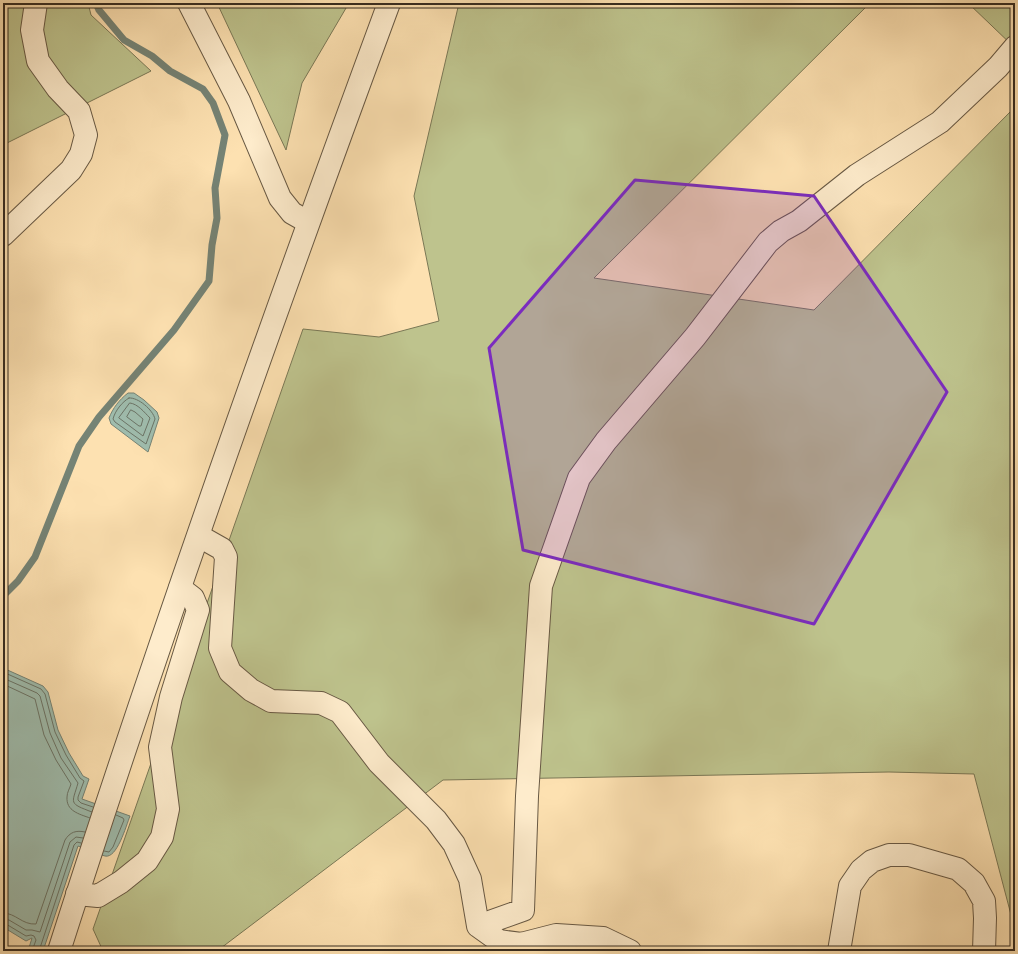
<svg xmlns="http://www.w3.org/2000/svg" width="1018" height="954" font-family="'EB Garamond',serif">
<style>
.green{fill:#bec38d;stroke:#7a7856}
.water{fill:#9fbdae;stroke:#758375}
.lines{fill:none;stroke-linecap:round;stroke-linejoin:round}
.shore{stroke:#6b7467;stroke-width:1}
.stream{stroke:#758375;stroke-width:7}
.minor-casing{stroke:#685944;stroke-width:24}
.tertiary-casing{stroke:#685944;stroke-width:24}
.minor{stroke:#feeccc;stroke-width:22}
.tertiary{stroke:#feeccc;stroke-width:22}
.marked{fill:#7b2cbf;fill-opacity:0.2;stroke:#7b2cbf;stroke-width:3;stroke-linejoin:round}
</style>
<rect width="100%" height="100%" fill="#fde1b1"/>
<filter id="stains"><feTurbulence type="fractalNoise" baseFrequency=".005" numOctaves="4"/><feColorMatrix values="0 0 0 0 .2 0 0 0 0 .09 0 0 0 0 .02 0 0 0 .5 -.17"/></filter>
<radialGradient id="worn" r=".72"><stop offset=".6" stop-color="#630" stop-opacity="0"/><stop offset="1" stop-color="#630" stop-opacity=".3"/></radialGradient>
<!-- green -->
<path class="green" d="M3,3H88L91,15L151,71L3,145Z
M217,3H349L302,83L286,150Z
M459,3H870L594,278L814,310L1015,107V930L974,774L889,772L443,780L217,951H103L93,929L303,329L379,337L439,321L414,196Z
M968,3H1015V48Z"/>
<!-- water -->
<path class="water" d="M128,393H134L144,400L157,412L159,418L148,452L111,424L109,418C113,408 119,400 128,393Z
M3,668L43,686L48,692L58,730L69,753L83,776L89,779L82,799L130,816C126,826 117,859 105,856C96,854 87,849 78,846L43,951H28L32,938L26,941L3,927Z"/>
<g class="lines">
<!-- shore -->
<path class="shore" d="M129,398C138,397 153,410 155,419L146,444L115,422L113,419C115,411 122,402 129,398Z
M130,403C138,404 144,412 150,418L143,436L119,418Z
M131,410L135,412L143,419L141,426H139L127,417Z
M3,672L41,689L45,694L55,732L66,755L80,778L84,781L78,797V800L81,803L93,807
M3,678L37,693L40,696L50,733L61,758L78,783C72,804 68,803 92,812
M3,684L35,699L44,735L56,760L71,784C70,788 67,792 67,797C66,811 79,814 90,818
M104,851L109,852L113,847L124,820L123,818L116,815
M3,913C16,913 22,925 36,924L65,840C70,832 76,830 85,832
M3,919L9,920L26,930H32L40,932L70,842L76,837L83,838
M3,924H6L26,936L31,935L34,936L36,940L32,951
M39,951L74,845L77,842L81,843"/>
<!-- stream -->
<path class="stream" d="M3,596L18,581L35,557L79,446L99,417L174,330L209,281L212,245L217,218L215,188L225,135L213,103L203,89L170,71L152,56L124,40L99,10L96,3"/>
<defs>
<path id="minor" d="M189,3L239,101L280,198L292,213L308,222
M3,235L71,170L81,154L86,135L79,111L58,89L38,61L32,30L36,3
M199,536L222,549L226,557L220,648L230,672L251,690L271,701L321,703L340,712L379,763L436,820L454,844L470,879L478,926L499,941L521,944L556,935L603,938L630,951
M77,894L98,896L121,882L147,861L162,837L168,809L160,747L171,697L198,610L193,598L180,588
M478,926L523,910L527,796L541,586L579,478L606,441L695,337L768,242L781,231L799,221L857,175L940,122L998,67L1015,47
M839,951L850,886L861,870L872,861L889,855H909L958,869L974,883L984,901L985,918L984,951"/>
<path id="tertiary" d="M59,951C161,632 273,317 389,3"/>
</defs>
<!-- minor casing -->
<use href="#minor" class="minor-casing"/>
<!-- tertiary casing -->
<use href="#tertiary" class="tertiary-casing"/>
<!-- minor -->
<use href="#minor" class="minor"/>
<!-- tertiary -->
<use href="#tertiary" class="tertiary"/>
</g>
<!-- marked area -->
<path class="marked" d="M635,180L814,196L947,392L814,624L523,550L489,348Z"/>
<!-- margin -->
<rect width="1018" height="954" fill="none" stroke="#fde1b1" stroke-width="16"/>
<rect x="4" y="4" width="1010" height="946" fill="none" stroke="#372c20" stroke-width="2"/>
<rect x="8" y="8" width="1002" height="938" fill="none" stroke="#372c20"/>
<rect width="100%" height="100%" filter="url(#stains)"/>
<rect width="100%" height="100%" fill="url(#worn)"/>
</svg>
